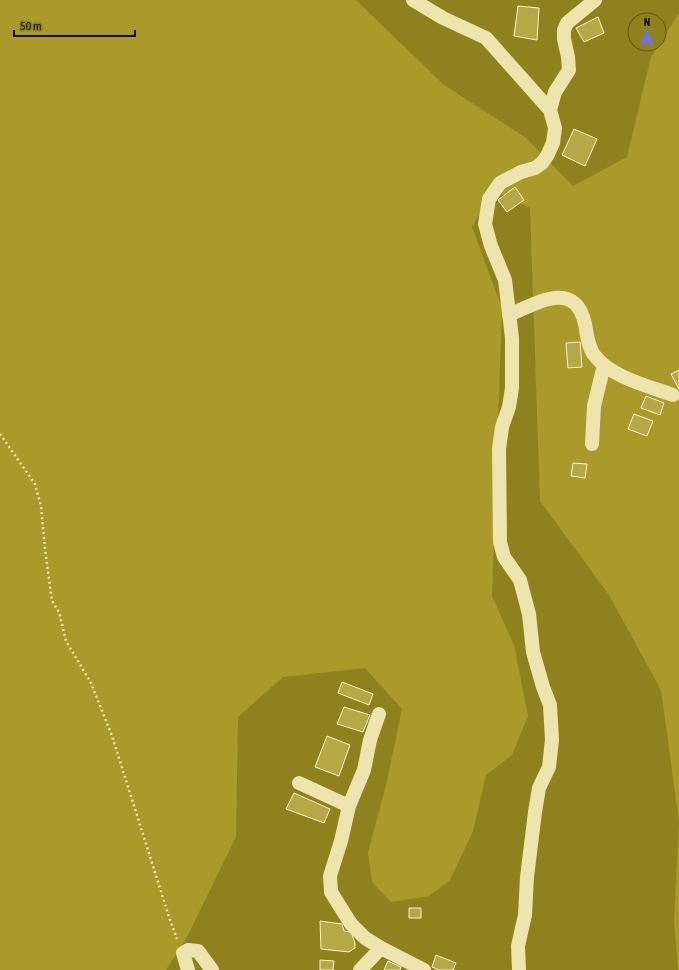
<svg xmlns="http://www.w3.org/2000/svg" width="679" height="970" font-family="'Asap Condensed',sans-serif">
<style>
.green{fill:#aa992b}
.building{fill:#b7a847;stroke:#f9f4d3}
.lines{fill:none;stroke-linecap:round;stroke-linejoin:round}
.path{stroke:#ede4ae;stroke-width:2.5;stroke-dasharray:2 3;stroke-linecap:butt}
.minor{stroke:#ede4ae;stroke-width:14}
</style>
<rect width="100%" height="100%" fill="#8f821e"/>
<!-- green -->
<path class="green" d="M0,0H356L443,84L526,138L573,186L627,157L651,57L679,13V970H678L674,921L679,821L661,690L609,595L540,501L530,208L494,190L472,227L502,308L492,596L514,645L528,716L512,755L486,775L473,831L450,880L429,896L391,902L372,882L368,853L387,781L402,709L365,668L283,677L238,717L236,837L188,935L166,970H0Z"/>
<!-- building -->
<path class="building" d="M518,6L539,8L537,40L514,36Z
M598,17L604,33L584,42L576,28Z
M574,129L597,139L585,166L562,155Z
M515,187L524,200L507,212L498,200Z
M580,342L582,367L568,368L566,343Z
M679,370V389L671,374Z
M646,396L664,403L660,415L641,408Z
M634,414L653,421L647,436L628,429Z
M573,463L587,464L585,478L571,476Z
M342,682L373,694L369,705L338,693Z
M344,707L370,715L363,732L337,724Z
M327,736L350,745L339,776L315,767Z
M294,793L330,809L324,823L286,809Z
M409,908H421V918H409Z
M320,921L342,924L344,931L351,932L355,943V948L349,952L321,949Z
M436,955L456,963L453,970H439L432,967Z
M320,960L334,961L333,970H320Z
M388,961L401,967L400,970H384Z"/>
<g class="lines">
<!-- path -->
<path class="path" d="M0,434L35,484L41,506L45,549L52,601L59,612L66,641L91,683L112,736L170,920L177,939"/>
<!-- minor -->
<path class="minor" d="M413,0L443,18L486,38L550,110
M509,315C537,303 575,279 585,324C587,334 588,348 595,356C611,377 648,386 673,395
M592,444L594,406L604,365
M379,714L370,740L364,770L349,806L341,841L330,876L331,892L351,924L365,938L381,948L424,970
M299,783L349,806
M188,970L183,953L188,950L198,951L212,970
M360,970L381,948
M519,970L518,946L525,915L527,877L535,812L539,788L549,767L552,740L550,705L543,687L533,652L529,614L520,580L504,557L500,542L499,449L502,427L509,407L512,388V338L505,280L491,246L485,224L489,199L500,183L521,172L535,168L542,163L547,156L553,143L555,128L550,110L555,92L569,70L568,57L564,39V30L567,23L595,0"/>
</g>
<!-- north arrow -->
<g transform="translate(647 32)"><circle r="19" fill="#8f821e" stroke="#5d5519"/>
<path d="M0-3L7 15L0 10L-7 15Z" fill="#716dfb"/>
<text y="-6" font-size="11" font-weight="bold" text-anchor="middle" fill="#111111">N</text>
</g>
<!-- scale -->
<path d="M14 30v6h121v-6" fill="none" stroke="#111111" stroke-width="2"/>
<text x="20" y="30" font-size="12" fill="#111111" stroke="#8f821e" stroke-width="3" paint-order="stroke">50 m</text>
</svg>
